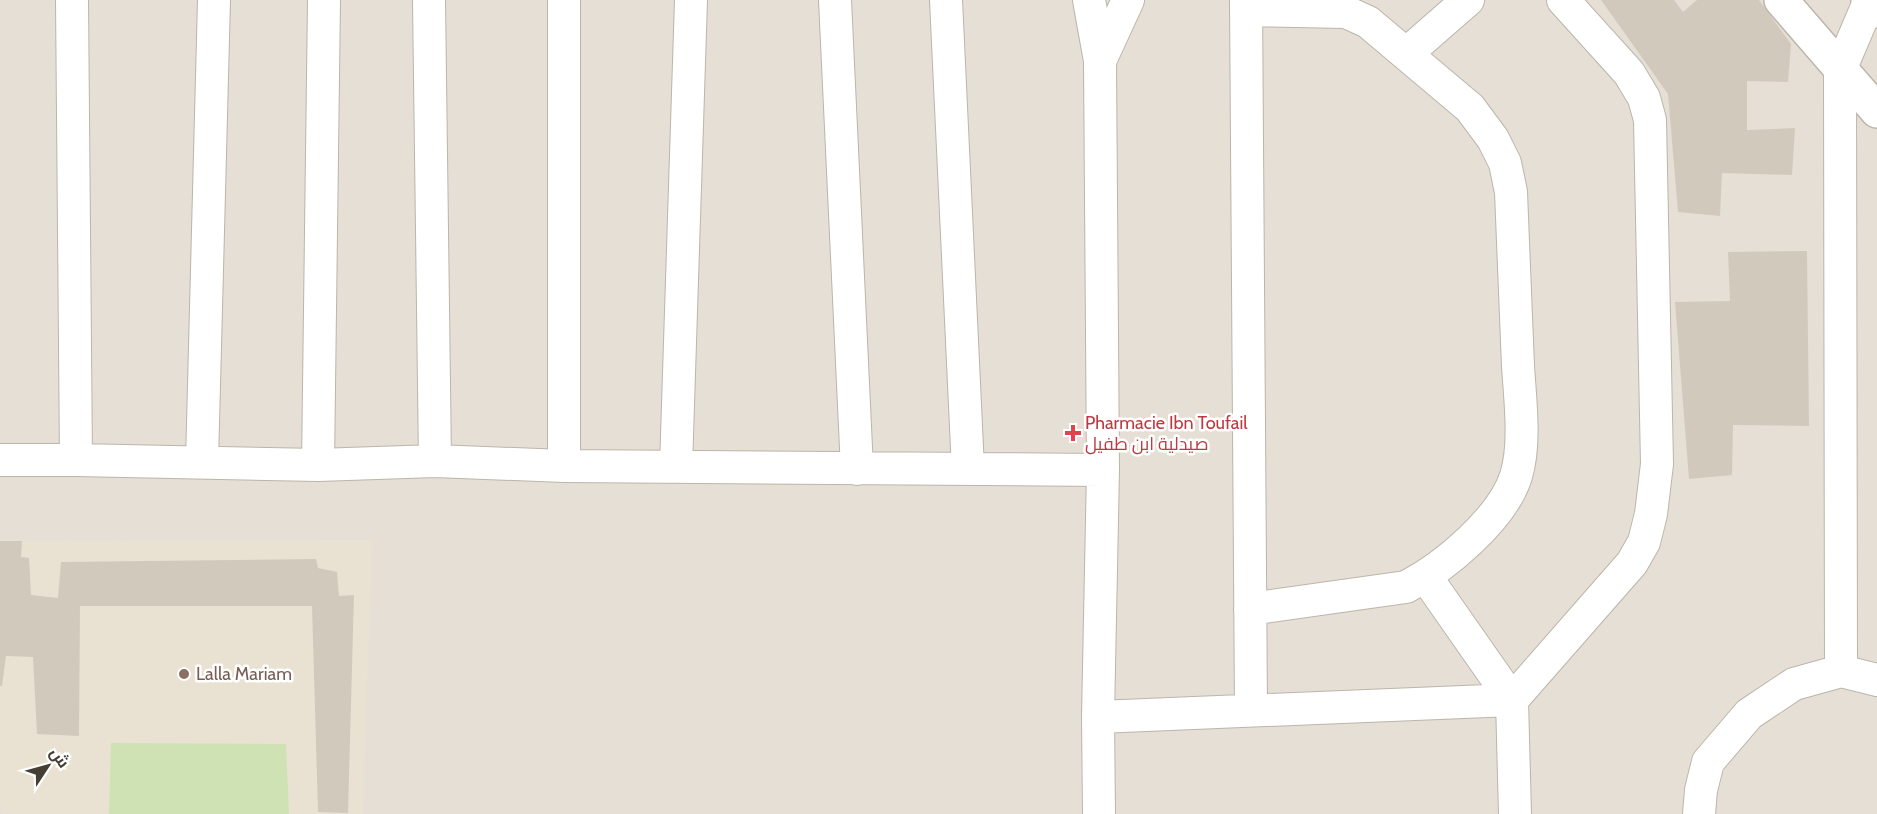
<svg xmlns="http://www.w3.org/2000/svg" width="1877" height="814" font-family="Cabin,Cairo,sans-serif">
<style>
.residential{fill:#e5dfd5}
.education{fill:#e9e2d2}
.green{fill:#cfe2b3}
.building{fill:#d2c9bd}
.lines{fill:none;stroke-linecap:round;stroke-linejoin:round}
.minor-casing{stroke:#bcb5aa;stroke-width:34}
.tertiary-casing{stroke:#bcb5aa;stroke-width:36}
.minor{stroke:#fff;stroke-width:32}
.tertiary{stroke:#fff;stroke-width:33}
.health-dot{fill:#e0444e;stroke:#fff;stroke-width:2}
.education-dot{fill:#8d6e63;stroke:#fff;stroke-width:2}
.labels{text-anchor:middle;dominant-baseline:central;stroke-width:5;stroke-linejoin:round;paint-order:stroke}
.health-label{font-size:18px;fill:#be3a42;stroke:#fff;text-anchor:start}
.education-label{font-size:18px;fill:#785e54;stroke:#fff;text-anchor:start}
</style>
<rect width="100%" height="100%" fill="#f1eee7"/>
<!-- residential -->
<path class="residential" d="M0,0H1877V814H0Z"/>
<!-- education -->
<path class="education" d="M372,540L363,814H4L0,808V541Z"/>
<!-- green -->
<path class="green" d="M111,743L286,744L289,814H109Z"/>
<!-- building -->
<path class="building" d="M1601,0H1674L1683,12L1697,0H1759L1791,44L1788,82L1747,81V130L1795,128L1792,175L1722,173L1720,216L1678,212L1668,94Z
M1807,251L1809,426L1733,425L1732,475L1689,479L1675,302L1730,301L1728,252Z
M0,541H22L21,557L29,558L31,595L58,598L61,562L316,559L318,568L337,572L339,596L354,595L348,813L318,812L312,606H80L79,736L37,734L33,657L6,656L2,686H0Z"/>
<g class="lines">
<defs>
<path id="minor" d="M72,0L76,460
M429,0L435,461
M835,0L857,469
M946,0L968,469
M1089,0L1100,61L1103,470L1098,717L1099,814
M1246,0L1251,710
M1246,10L1346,12L1368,22L1470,108L1493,139L1505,163L1511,192C1513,250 1516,308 1518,366C1520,399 1526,444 1516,476C1503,518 1445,567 1406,587L1250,609
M1406,54L1468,0
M1100,61L1128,0
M0,460H76L318,465L435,461L564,466L1103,470
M202,462L214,0
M318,465L324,0
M564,466V0
M676,467L691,0
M1426,577L1512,700
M1841,671L1840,70L1869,2
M1098,717L1512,700
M1515,814L1512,700L1632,563L1644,542L1651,514L1657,464L1650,120L1644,98L1629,73L1563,0
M1699,814L1701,790L1708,762L1749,714L1794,684L1841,671L1877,680"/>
<path id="tertiary" d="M1781,0L1877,111
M1868,0L1877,11"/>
</defs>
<!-- minor casing -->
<use href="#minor" class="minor-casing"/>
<!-- tertiary casing -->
<use href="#tertiary" class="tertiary-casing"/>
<!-- minor -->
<use href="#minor" class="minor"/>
<!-- tertiary -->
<use href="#tertiary" class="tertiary"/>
</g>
<!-- markers -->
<path class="health-dot" d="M1070 424h6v6h6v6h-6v6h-6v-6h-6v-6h6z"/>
<circle class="education-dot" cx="184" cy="674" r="6"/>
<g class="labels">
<!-- health labels -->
<g class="health-label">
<text x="1085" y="423">Pharmacie Ibn Toufail<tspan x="1085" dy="21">صيدلية ابن طفيل</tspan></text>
</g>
<!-- education labels -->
<g class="education-label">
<text x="196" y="674">Lalla Mariam</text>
</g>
</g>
<!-- north arrow -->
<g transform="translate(48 766) rotate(54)" stroke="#ffffff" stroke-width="4.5" paint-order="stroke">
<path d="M0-4.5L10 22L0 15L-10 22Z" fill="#443e37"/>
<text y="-9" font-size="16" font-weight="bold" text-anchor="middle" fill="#443e37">ش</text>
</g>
</svg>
